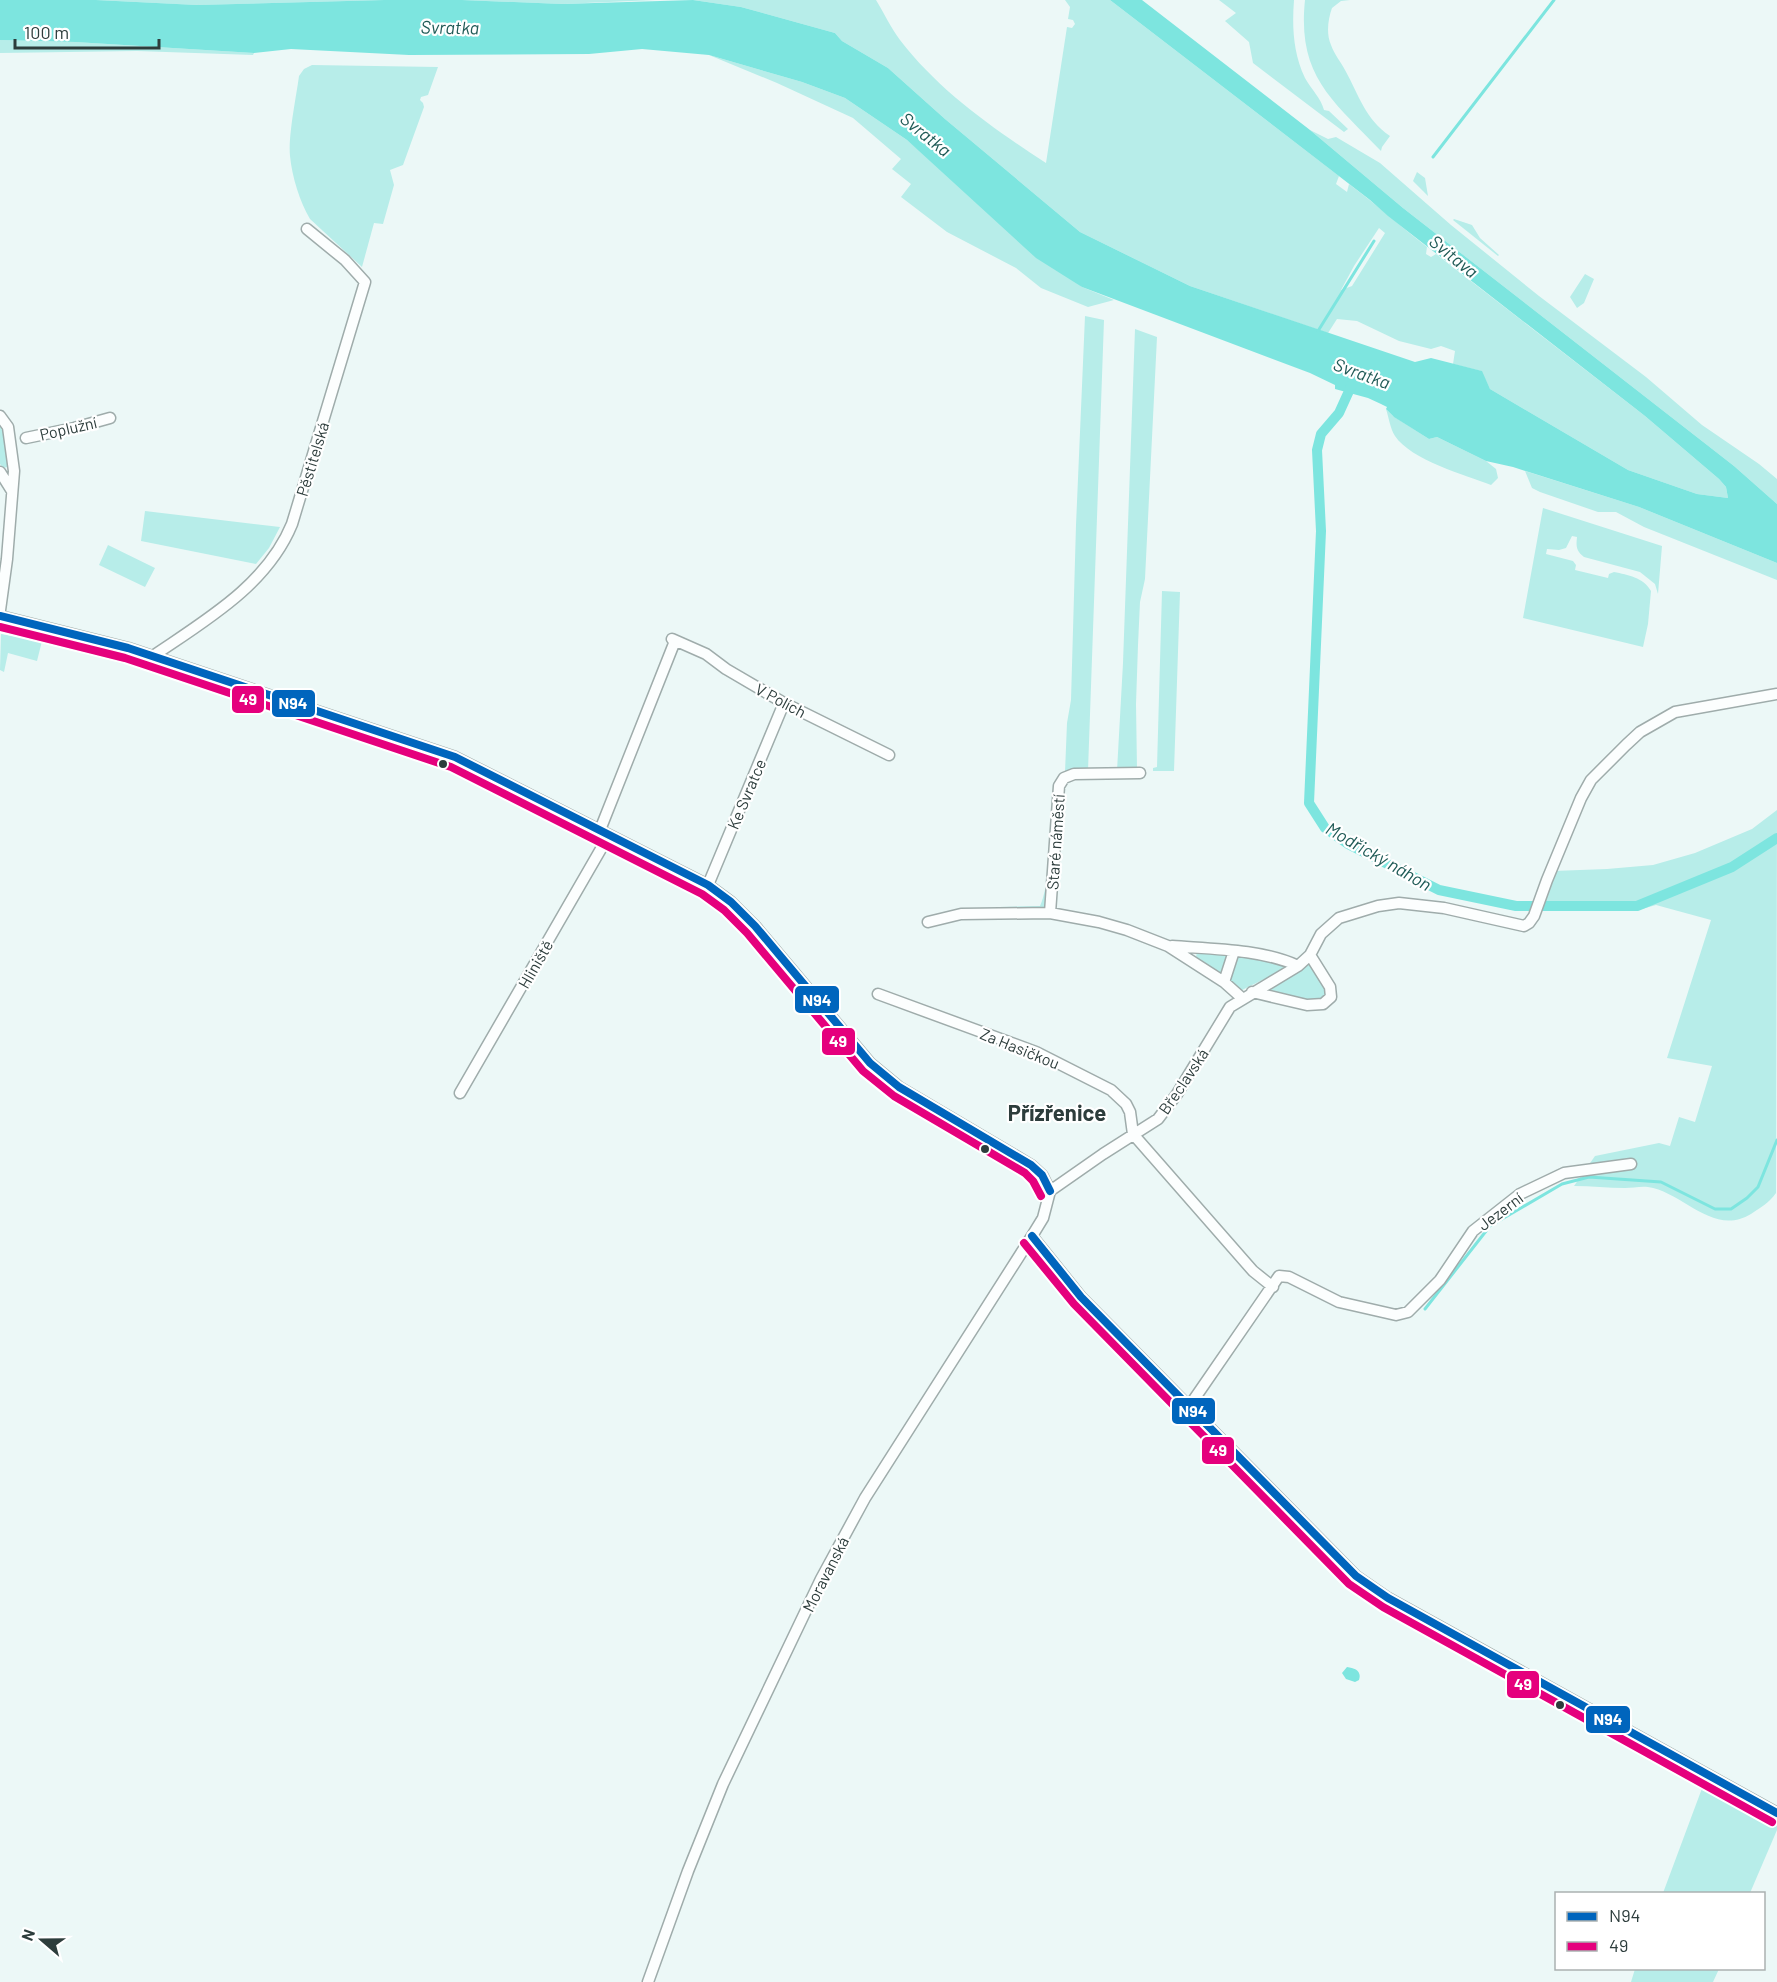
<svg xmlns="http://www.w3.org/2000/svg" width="1777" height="1982" font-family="Barlow,sans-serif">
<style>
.green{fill:#b7ede9;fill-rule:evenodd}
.water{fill:#7de5df}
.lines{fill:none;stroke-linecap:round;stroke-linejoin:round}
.stream{stroke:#7de5df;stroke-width:3}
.canal{stroke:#7de5df;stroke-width:10}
.minor-casing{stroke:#9facab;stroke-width:13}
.minor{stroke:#fcfefe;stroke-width:10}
.bus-1-casing{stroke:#fff;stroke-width:12}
.bus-2-casing{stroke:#fff;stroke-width:12}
.bus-1{stroke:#0065bd;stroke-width:8}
.bus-2{stroke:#e5007d;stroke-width:8}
.bus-dot{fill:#2d3d3c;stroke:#fff;stroke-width:2}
.labels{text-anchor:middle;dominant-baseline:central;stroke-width:4.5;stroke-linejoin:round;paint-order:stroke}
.street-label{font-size:16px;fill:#2d3d3c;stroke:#fff}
.water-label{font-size:18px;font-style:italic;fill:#205b57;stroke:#fff}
.district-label{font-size:22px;font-weight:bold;fill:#2d3d3c;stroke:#fff}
.line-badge{stroke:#fff;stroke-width:2}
.badge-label{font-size:16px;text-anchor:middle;font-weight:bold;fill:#fff}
</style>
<rect width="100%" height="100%" fill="#ecf8f7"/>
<!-- green -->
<path class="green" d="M96,0H384L197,5Z
M462,0H655L562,4Z
M693,0H876C884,13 891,28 900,40C939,91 994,129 1046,163L1067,27L1072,28L1075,24L1073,20L1068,19L1070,7L1065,0H1110L1339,176L1336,184L1347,192L1349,184C1376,204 1401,227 1427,247L1426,254L1431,257L1436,254L1645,416L1719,479L1726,487L1728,498L1697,494L1628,470L1490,389L1481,371L1453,364L1455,351L1441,346L1431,349L1399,341L1357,321L1337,319L1328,333L1190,286L1080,232L945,119L888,68L842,41L835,33L741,7ZM1379,228L1385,233L1352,286L1341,290L1354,266Z
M1219,0H1294C1292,26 1293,53 1305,78C1311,89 1321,98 1324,110L1329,111L1348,129L1344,132L1253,63L1249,42L1225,21L1236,13Z
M1305,0H1350L1341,1L1332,8C1328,19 1326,34 1331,45C1334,54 1341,62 1345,70C1359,95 1365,119 1390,136L1382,147L1381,151C1333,100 1297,77 1305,0Z
M0,40L75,42L254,53L253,55L137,51L0,53Z
M709,55L802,82L845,98L907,140L1082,287L1114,300L1088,307L1041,288L1016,268L947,232L901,197L911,184L892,169L901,159L853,118L777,83Z
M312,65L438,67L428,95L421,97L420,100L423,103L424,107L403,165L390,170L394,185L383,224L374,223L362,267L310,219C300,202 292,177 290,156C288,136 296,98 299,76L304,69Z
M1310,130L1328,139L1336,137L1380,163L1451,225L1539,296L1646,377L1702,425L1759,464L1777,479V504L1734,466L1403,208Z
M1417,172L1425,178L1428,196L1413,181Z
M1454,219L1472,225L1480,238L1499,255L1498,256L1453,220Z
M1585,274L1594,279L1584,303L1577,308L1570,297Z
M1085,316L1104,320L1088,771L1065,772L1067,723L1071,700L1076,525Z
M1135,329L1157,337L1145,579L1140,602L1138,645L1136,704L1137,769L1117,771L1123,663Z
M1386,409L1393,416L1429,439L1437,437L1486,461L1496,469L1498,478L1491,485C1465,475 1411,460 1395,436C1390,428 1389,418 1386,409Z
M0,425L5,437L8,467L3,468L0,464Z
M1525,471L1639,507L1777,563V580L1644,527L1616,512H1598L1540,492L1532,488Z
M1543,508L1662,546L1658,594L1655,584L1640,572L1584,557C1576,551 1576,546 1577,537L1572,536L1566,548L1559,550L1547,549L1546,554L1573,561L1576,565L1575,570L1608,578L1609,574L1614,572C1628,575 1643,577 1651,591L1648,624L1643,647L1523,618Z
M145,511L280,527L269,548L256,564L141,541Z
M108,545L155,568L145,587L99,565Z
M1162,591L1180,592L1174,771H1153V768L1157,767Z
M1,634L42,641L37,661L8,653L4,672L0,670Z
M1777,810L1776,1193C1769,1203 1761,1207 1751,1214C1713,1237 1683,1192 1648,1187C1641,1186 1632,1188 1625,1188C1608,1188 1591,1186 1574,1186L1595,1156L1659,1143L1670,1146L1679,1117L1695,1122L1712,1066L1667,1058L1711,920L1656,905L1635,911H1541L1553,871L1607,869L1653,865L1695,853L1752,829Z
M1050,838H1054L1046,905L1044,908L1000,909V907L1040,906C1049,886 1047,859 1050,838Z
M1197,951L1225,954L1228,962L1222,974L1219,975L1196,958Z
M1241,956L1285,964L1287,968L1242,990L1236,988L1229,980L1237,958Z
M1308,964L1311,965L1327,988V997L1317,1003L1269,991Z
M1704,1783L1777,1824V1830L1750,1893H1663Z
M1635,1969V1968L1719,1969L1713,1982H1631Z"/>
<!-- water -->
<path class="water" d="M0,0H96L197,5L384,0H462L562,4L693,0L741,7L835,33L842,41L888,68L945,119L1080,232L1190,286L1415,362L1431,358L1482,371L1490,389L1628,470L1697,494L1728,498L1726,487L1719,479L1645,416L1388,216L1370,200L1110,0H1142L1310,130L1403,208L1734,466L1777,504V563L1639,507L1513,467L1486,461L1437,437L1429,439L1394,417L1386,409L1387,407L1381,404L1368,398L1335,389V385L1310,373L1082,287L1036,258L907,140L845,98L802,82L709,55L642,49L589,54L409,55L291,49L254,53L75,42L0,40Z
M1347,1667C1355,1668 1362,1671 1359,1680L1355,1682L1346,1679L1342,1673Z"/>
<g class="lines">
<!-- stream -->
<path class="stream" d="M1433,157L1554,0
M1318,331L1374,241
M1425,1309L1490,1226L1562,1184L1589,1177L1661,1182L1715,1209H1731L1747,1198L1758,1187L1777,1140"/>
<!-- canal -->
<path class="canal" d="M1354,380L1339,413L1321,434L1317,450L1321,531L1309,803L1325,828L1348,844L1439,890L1516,906H1637L1732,867L1777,838"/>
<defs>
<path id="minor" d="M0,416L8,427L14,471L7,559L0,610
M26,438L74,428L110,418
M0,472L12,491
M0,616L128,648L455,757L708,885L731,902L755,926L870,1063L899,1087L1031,1165L1042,1175L1050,1191
M672,639L706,654L726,669L784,703L889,755
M153,656C206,620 267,585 292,524L365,282L345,260L307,229
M600,830L675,641
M708,885L784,703
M1050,913L1059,786L1064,778L1074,774L1140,773
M928,922L961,914L1050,913L1099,922L1127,930L1168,946L1224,982L1243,999
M1172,946C1211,949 1262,949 1298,966
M1224,982L1234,951
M1252,992L1307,1005L1323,1004L1331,997L1330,987L1310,955
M878,994L1036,1052L1111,1090L1126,1104L1130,1112L1133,1134L1253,1271L1273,1287
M460,1093L609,835
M1050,1191L1103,1154L1158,1119L1177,1094L1230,1007L1298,966L1310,955L1321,934L1339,918L1378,906L1399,903L1444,908L1524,926L1529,923L1534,916L1547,880L1581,798L1591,780L1626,745L1640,732L1675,712L1777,694
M1032,1236L1081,1297L1356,1576L1388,1598L1777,1813
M1188,1408L1279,1276L1289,1277L1339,1302L1396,1315L1408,1312L1440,1280L1473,1231L1520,1194L1564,1173L1631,1164
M648,1982L688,1871L723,1784L821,1579L865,1498L1032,1236L1043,1218L1050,1191"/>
</defs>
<!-- minor casing -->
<use href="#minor" class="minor-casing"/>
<!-- minor -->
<use href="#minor" class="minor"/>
<defs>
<path id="bus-1" d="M0,616L128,648L455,757L708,885L731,902L755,926L870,1063L899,1087L1031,1165L1042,1175L1050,1191
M1032,1236L1081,1297L1356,1576L1388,1598L1777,1813"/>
<path id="bus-2" d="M0,627L125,658L451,767L702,894L724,910L747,933L863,1071L894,1096L1025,1173L1033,1181L1041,1196
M1024,1243L1074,1304L1349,1584L1383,1607L1772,1822"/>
</defs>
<!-- bus-1 casing -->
<use href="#bus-1" class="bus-1-casing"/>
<!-- bus-2 casing -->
<use href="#bus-2" class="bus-2-casing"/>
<!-- bus-1 -->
<use href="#bus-1" class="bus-1"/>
<!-- bus-2 -->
<use href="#bus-2" class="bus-2"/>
</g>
<!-- markers -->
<g class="bus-dot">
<circle cx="443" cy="764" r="5"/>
<circle cx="985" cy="1149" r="5"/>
<circle cx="1560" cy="1705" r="5"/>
</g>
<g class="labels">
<!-- street labels -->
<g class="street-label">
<text transform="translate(68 428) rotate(-13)">Poplužní</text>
<text transform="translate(312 459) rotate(-73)">Pěstitelská</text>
<text transform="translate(781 700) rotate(28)">V Polích</text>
<text transform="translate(746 794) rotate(-67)">Ke Svratce</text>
<text transform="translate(1055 842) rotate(-86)">Staré náměstí</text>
<text transform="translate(535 964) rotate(-60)">Hliniště</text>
<text transform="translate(1020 1048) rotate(22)">Za Hasičkou</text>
<text transform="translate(1183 1081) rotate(-56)">Břeclavská</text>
<text transform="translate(1500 1211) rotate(-37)">Jezerní</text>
<text transform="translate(825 1574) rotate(-63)">Moravanská</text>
</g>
<!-- water labels -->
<g class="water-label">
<text transform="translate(450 27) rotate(1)">Svratka</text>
<text transform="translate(926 134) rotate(39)">Svratka</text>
<text transform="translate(1454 256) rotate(39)">Svitava</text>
<text transform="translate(1362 373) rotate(20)">Svratka</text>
<text transform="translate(1379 856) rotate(30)">Modřický náhon</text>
</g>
<!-- district labels -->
<g class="district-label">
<text x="1057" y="1112">Přízřenice</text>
</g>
</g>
<g class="line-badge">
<rect x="231" y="685" width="34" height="29" rx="6" fill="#e5007d"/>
<rect x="271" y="689" width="45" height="29" rx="6" fill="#0065bd"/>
<rect x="794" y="985" width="46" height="29" rx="6" fill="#0065bd"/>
<rect x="821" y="1027" width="35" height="29" rx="6" fill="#e5007d"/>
<rect x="1171" y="1397" width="45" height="28" rx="6" fill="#0065bd"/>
<rect x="1201" y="1436" width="34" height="29" rx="6" fill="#e5007d"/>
<rect x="1506" y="1670" width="34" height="29" rx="6" fill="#e5007d"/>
<rect x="1585" y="1705" width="46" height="29" rx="6" fill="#0065bd"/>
</g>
<g class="badge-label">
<text x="248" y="705">49</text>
<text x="293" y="709">N94</text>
<text x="817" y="1006">N94</text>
<text x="838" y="1047">49</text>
<text x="1193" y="1417">N94</text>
<text x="1218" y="1456">49</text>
<text x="1523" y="1690">49</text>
<text x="1608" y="1725">N94</text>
</g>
<!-- legend -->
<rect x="1555" y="1892" width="210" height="78" fill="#ffffff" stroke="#abb1b1" stroke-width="1.5"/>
<rect x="1567" y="1912" width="30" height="9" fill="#0065bd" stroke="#abb1b1" stroke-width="1.5"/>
<text x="1609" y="1922" font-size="18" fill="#2d3d3c">N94</text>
<rect x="1567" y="1942" width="30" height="9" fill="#e5007d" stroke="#abb1b1" stroke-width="1.5"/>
<text x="1609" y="1952" font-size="18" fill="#2d3d3c">49</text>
<!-- north arrow -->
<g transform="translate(42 1940) rotate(290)" stroke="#ffffff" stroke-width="4.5" paint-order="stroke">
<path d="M0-4.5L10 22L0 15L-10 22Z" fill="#2d3d3c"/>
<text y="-9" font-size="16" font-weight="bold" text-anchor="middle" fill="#2d3d3c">N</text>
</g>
<!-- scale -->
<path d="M15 39v9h144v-9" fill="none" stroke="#2d3d3c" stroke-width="3"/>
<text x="24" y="39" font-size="18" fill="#2d3d3c" stroke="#ffffff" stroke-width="4.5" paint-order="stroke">100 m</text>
</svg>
